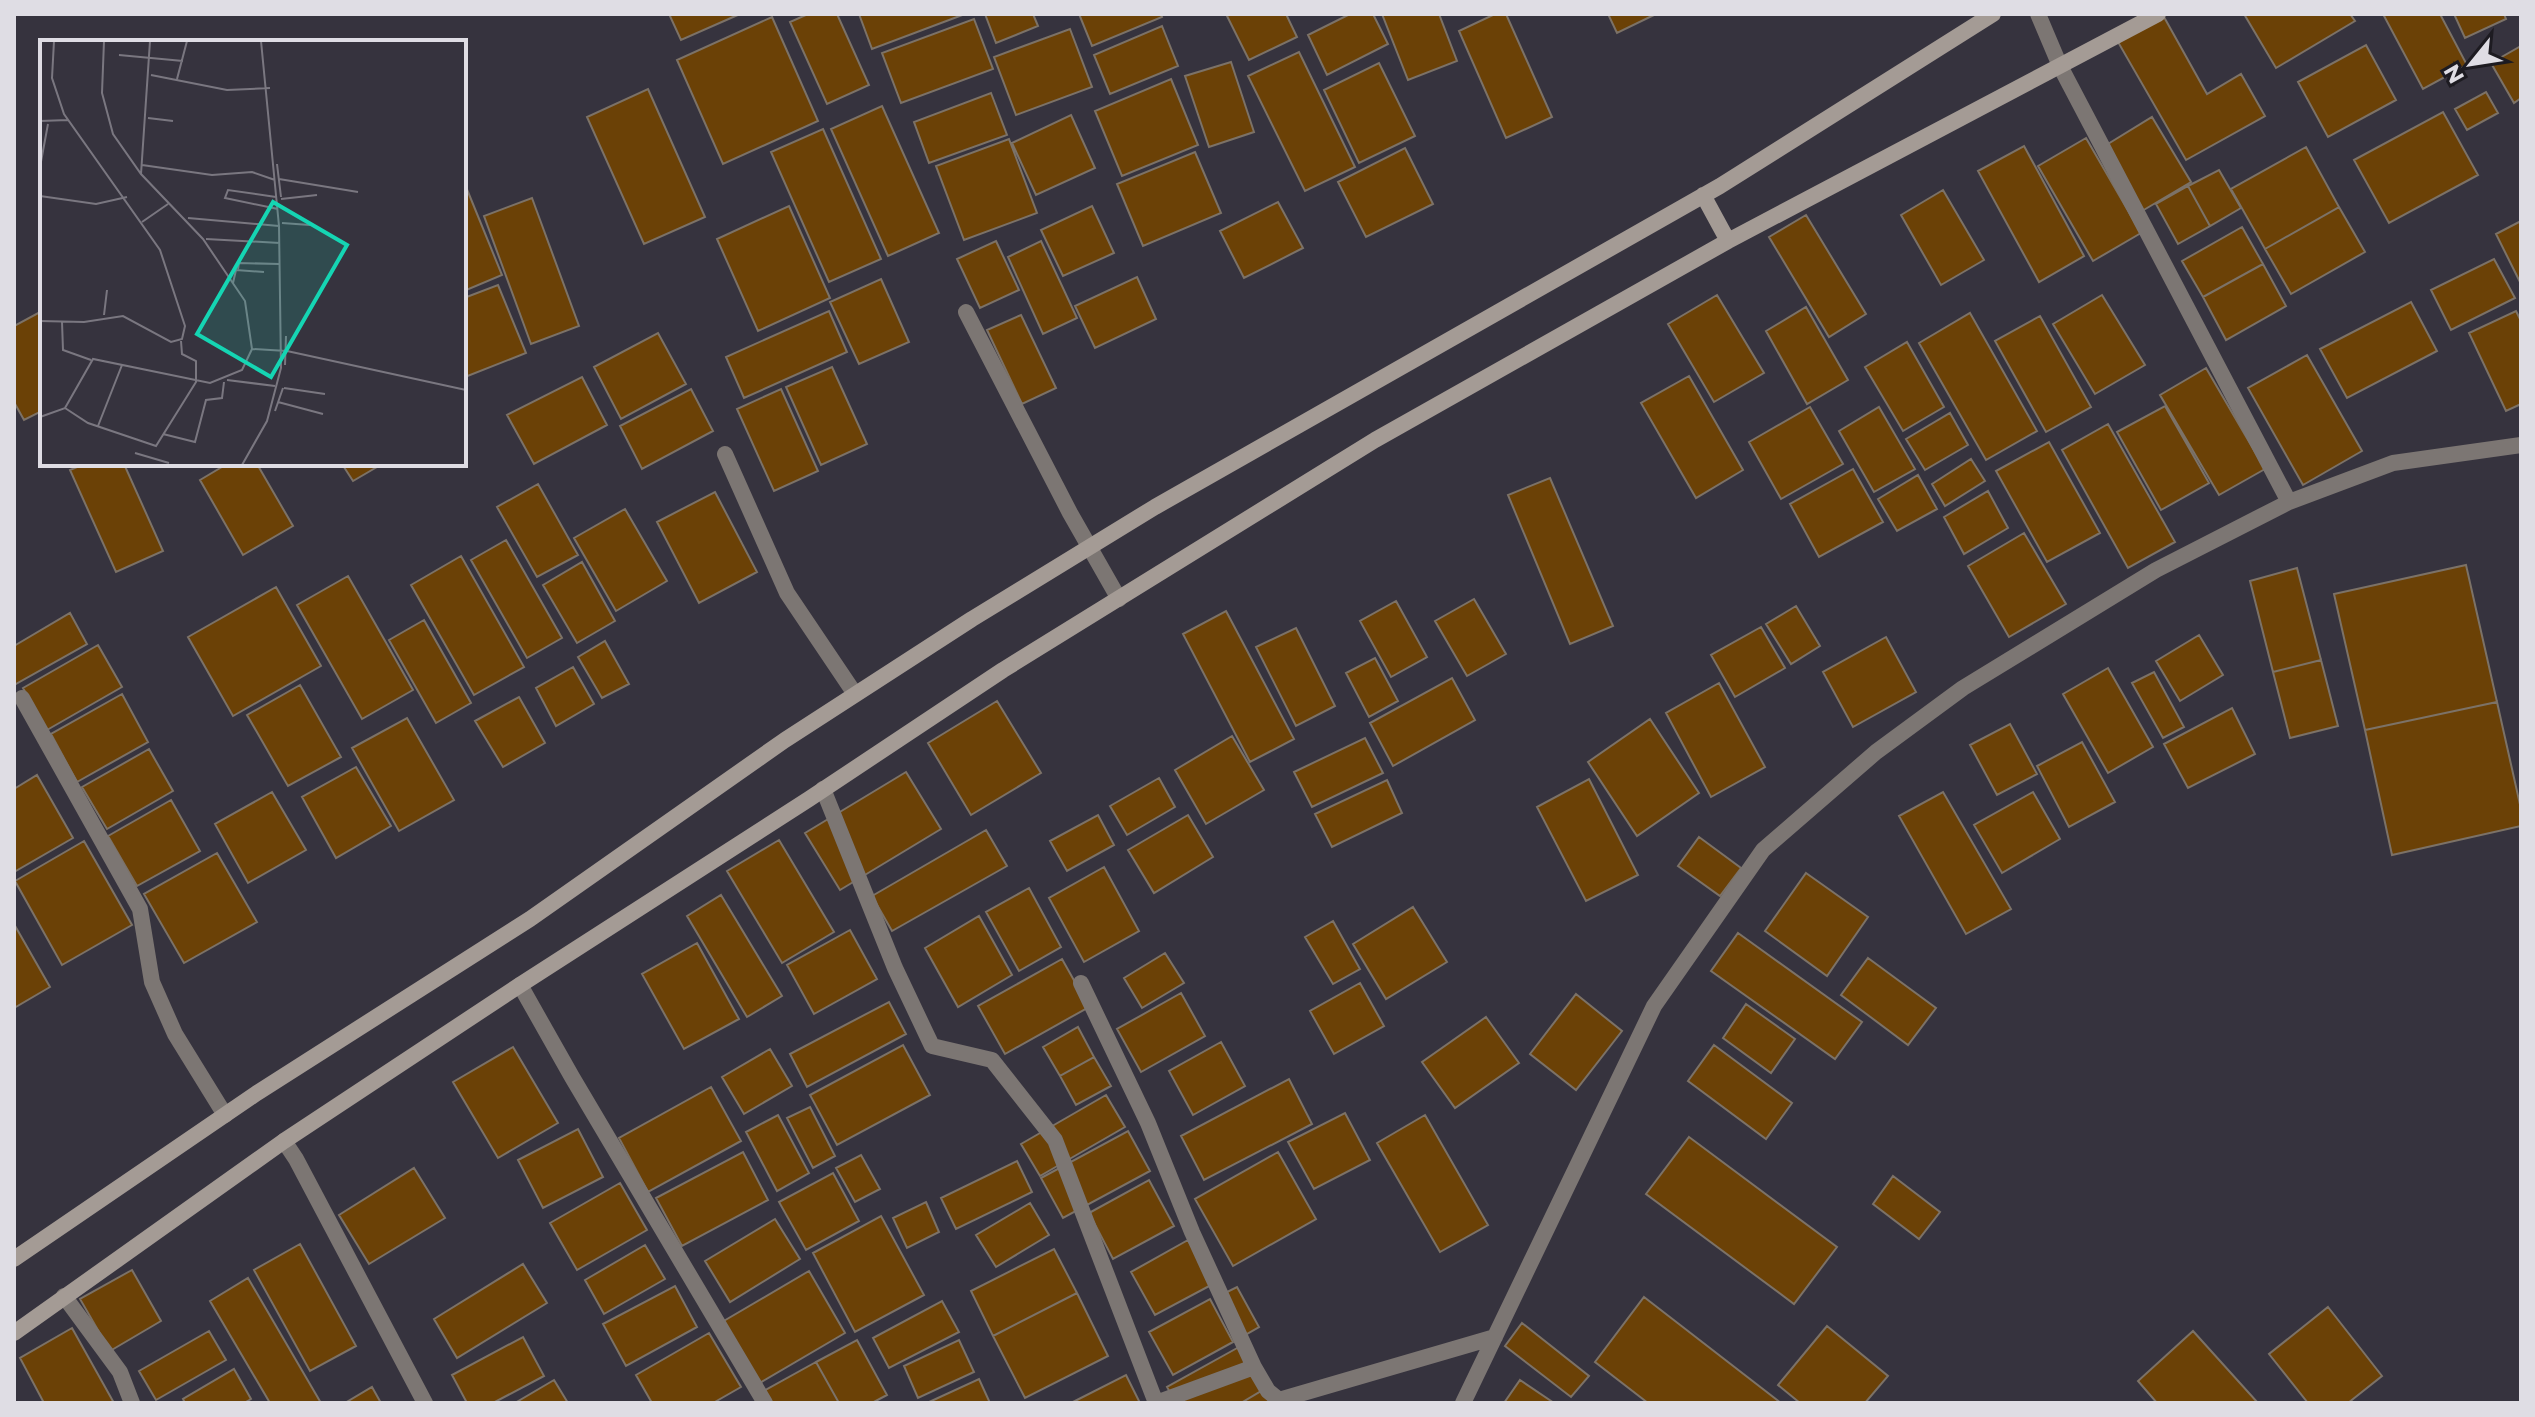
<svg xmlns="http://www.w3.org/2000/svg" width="2535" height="1417" font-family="Montserrat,sans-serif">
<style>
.building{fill:#6b4106;stroke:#7c7267;stroke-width:2}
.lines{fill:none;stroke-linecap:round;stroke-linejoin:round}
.minor{stroke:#7c7673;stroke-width:16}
.secondary{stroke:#a49b95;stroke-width:16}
.inset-road{fill:none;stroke:#7a7780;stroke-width:2}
.view{fill:#15d5b3;fill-opacity:0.15;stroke:#15d5b3;stroke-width:4}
.inset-edge{fill:none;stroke:#dfdde4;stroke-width:4}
</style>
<rect width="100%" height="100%" fill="#36333e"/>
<!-- building -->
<path class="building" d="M669,14H740L681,40Z
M808,14H837L869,85L827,104L790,22Z
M859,14H965L872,49Z
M985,14H1033L1038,26L996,43Z
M1079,14H1161L1162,17L1092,46Z
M1231,14H1286L1297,37L1249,60L1227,16Z
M1350,14H1373L1388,44L1327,75L1308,35Z
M1382,14H1439L1457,61L1408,80Z
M1495,14H1506L1552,117L1506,138L1459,31Z
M1608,14H1656L1617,33Z
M2244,14H2350L2355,21L2276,68Z
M2383,14H2440L2467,65L2423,89Z
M2454,14H2504L2506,19L2465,38Z
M772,17L818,121L723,164L677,60Z
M2164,17L2207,94L2241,74L2265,116L2186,160L2118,42Z
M974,19L993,69L901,103L882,53Z
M1162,26L1178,66L1110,94L1094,55Z
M1070,29L1092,87L1016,115L994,57Z
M2366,45L2396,100L2328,137L2298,82Z
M2521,46V98L2514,103L2491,63Z
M1299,52L1355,167L1305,191L1248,76Z
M1231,62L1254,132L1209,147L1185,76Z
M1379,63L1415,136L1359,163L1324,90Z
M1171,79L1198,145L1122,176L1095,111Z
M648,89L705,217L644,244L587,117Z
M2486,92L2498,113L2467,130L2455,109Z
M991,93L1007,135L929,163L914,122Z
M882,106L939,233L888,256L831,129Z
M2443,112L2478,175L2389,223L2354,160Z
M1071,115L1095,168L1036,195L1012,143Z
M2152,117L2191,182L2142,211L2103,147Z
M823,129L881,259L829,282L771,152Z
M2086,138L2141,233L2093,261L2038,166Z
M1009,139L1037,213L964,240L936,166Z
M2024,146L2084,256L2039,282L1978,171Z
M2306,147L2339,207L2265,249L2231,189Z
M1405,148L1433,204L1366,237L1338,182Z
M1195,152L1221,213L1143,246L1117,184Z
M2219,170L2241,208L2210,226L2188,186Z
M464,182L502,275L464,291Z
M2188,186L2210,226L2178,244L2156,204Z
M1943,190L1984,260L1941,285L1901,215Z
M532,198L579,326L531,344L484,216Z
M1278,202L1303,248L1244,278L1220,231Z
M789,206L830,298L758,331L717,239Z
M1092,206L1114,253L1063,276L1041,230Z
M2339,207L2365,252L2291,294L2265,249Z
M1806,215L1866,314L1829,337L1769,237Z
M2521,221V284L2496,234Z
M2242,227L2263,264L2203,297L2182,261Z
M996,241L1019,290L980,308L957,259Z
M1041,241L1077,318L1043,334L1008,257Z
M2494,259L2515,298L2451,330L2431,290Z
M2263,264L2286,306L2226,340L2203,297Z
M1137,277L1156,319L1095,348L1075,306Z
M881,279L909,342L859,364L830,302Z
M498,285L526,353L465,377L464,298Z
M1717,295L1764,373L1714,402L1668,324Z
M2102,295L2145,365L2095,394L2053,324Z
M2411,302L2437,351L2347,398L2320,349Z
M1806,307L1848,380L1807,404L1766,331Z
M42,311V411L24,420L14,402V326Z
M829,311L847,352L744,398L726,357Z
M2516,311L2521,321V404L2506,411L2469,333Z
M1970,313L2037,431L1986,460L1919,343Z
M1021,315L1056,388L1022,404L987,330Z
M2040,316L2091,407L2046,432L1995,341Z
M658,333L686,384L621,419L594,367Z
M1907,342L1944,407L1903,431L1865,367Z
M2307,355L2362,451L2303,485L2248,388Z
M832,367L867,444L821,465L786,387Z
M2206,368L2265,469L2219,495L2160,395Z
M1689,376L1743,470L1696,498L1641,403Z
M582,377L607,425L534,464L507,415Z
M691,389L713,431L642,469L620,426Z
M781,389L818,471L774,491L737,409Z
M2165,406L2209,483L2161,510L2117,432Z
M1810,407L1843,464L1781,499L1749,442Z
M1879,407L1915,469L1874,492L1839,431Z
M1950,413L1968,445L1925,470L1906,439Z
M2108,424L2175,542L2128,568L2062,450Z
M2049,442L2100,533L2047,562L1996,471Z
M1971,459L1985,481L1945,506L1932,484Z
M84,464H124L163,551L116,572L70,470Z
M227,464H257L293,526L243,555L200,480Z
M342,464H382L353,481Z
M1853,469L1883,522L1819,557L1790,504Z
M1918,475L1937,509L1897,531L1878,499Z
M1550,478L1613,626L1570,644L1508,495Z
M538,484L578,555L537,577L497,507Z
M1988,491L2008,528L1964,554L1944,517Z
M715,492L757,572L699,603L657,522Z
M625,509L667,581L616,611L574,538Z
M2024,533L2066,604L2009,637L1968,566Z
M506,540L562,638L527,658L471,560Z
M461,556L524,667L474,695L411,585Z
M582,562L615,621L577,643L543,585Z
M2466,565L2497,702L2365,730L2334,594Z
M2297,568L2321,660L2273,672L2250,581Z
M348,576L413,690L362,719L297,605Z
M276,587L321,666L233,716L188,637Z
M1474,599L1506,654L1467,676L1435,621Z
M1396,601L1427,657L1391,677L1360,621Z
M1796,606L1820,646L1791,664L1766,624Z
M1226,611L1294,739L1250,762L1183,634Z
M70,613L87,644L14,685V646Z
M424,620L471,703L436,723L389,640Z
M1761,627L1785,668L1735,697L1711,655Z
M1296,628L1335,706L1296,726L1256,647Z
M2199,635L2223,675L2180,701L2156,661Z
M1886,637L1916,692L1853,727L1823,672Z
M605,641L629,684L602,698L578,657Z
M98,645L122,687L47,730L23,688Z
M1375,658L1398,701L1369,717L1346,673Z
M2321,660L2338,726L2290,738L2273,672Z
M573,667L594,704L556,726L536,688Z
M2108,668L2153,747L2108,773L2063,694Z
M2154,672L2184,727L2163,738L2132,683Z
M1452,678L1475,720L1393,766L1370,723Z
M1719,683L1765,767L1711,797L1666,713Z
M300,685L341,757L288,786L247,715Z
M122,694L148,742L77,782L51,734Z
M519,697L545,743L503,767L475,721Z
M997,701L1041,773L971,815L928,743Z
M2497,702L2521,809V826L2392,855L2365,730Z
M2232,708L2255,754L2188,788L2164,744Z
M407,718L454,800L399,831L352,748Z
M1650,719L1699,793L1637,836L1588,762Z
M2010,724L2037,774L1997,795L1970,745Z
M1232,736L1264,790L1206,824L1175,770Z
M1365,738L1383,773L1312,807L1294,772Z
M2082,742L2115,802L2069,827L2037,766Z
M149,749L173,791L107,829L82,787Z
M356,767L391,826L336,858L302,797Z
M906,772L941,829L840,890L805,833Z
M37,775L73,838L14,872V789Z
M1159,778L1175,807L1127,835L1110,806Z
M1589,779L1638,875L1586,901L1537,807Z
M1387,780L1402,813L1332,847L1315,814Z
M272,792L306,850L248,883L215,824Z
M1943,792L2011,909L1966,934L1899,816Z
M2033,792L2060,839L2002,873L1974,825Z
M171,800L200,851L137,886L108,836Z
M1098,815L1114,845L1067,871L1050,841Z
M1188,815L1213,857L1154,893L1128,850Z
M986,830L1007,866L892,931L872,896Z
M1699,837L1741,868L1720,896L1678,866Z
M779,840L834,932L782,963L727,871Z
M84,841L132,925L62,965L15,881Z
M217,853L257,922L184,963L144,894Z
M1104,867L1139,931L1084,962L1049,898Z
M1806,873L1868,917L1827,976L1765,931Z
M1029,888L1061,947L1019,971L986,912Z
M721,895L782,996L747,1017L687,916Z
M1413,907L1447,962L1386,999L1353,944Z
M979,916L1012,975L958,1007L925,948Z
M1333,921L1360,969L1333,984L1305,937Z
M14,924L50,987L14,1008Z
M850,930L877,979L814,1014L787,965Z
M1738,933L1862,1022L1835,1059L1711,971Z
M697,943L739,1019L684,1049L642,974Z
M1165,953L1184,983L1142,1008L1124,978Z
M1868,958L1936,1008L1908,1045L1841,995Z
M1062,959L1089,1007L1005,1054L978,1006Z
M1360,983L1384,1026L1334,1054L1310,1011Z
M1181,993L1205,1036L1141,1072L1117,1029Z
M1576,994L1622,1031L1576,1090L1530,1054Z
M889,1002L906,1034L807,1087L790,1054Z
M1746,1004L1795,1039L1771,1073L1723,1038Z
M1486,1017L1519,1063L1455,1108L1422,1062Z
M1078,1027L1094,1057L1060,1076L1043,1047Z
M1221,1042L1245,1086L1193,1115L1169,1071Z
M903,1045L930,1095L837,1145L810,1095Z
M1714,1045L1792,1103L1766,1139L1688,1081Z
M513,1047L558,1123L498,1158L453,1082Z
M770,1049L792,1086L744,1114L722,1077Z
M1094,1057L1111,1086L1076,1105L1060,1076Z
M1289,1079L1312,1124L1204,1180L1181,1136Z
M711,1087L741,1141L648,1192L619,1138Z
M1106,1095L1125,1127L1040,1176L1021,1144Z
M810,1107L835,1156L813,1168L787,1118Z
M1345,1113L1370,1160L1314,1189L1288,1142Z
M778,1115L809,1173L777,1191L746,1132Z
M1425,1115L1488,1225L1440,1252L1377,1143Z
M578,1129L603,1177L543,1208L518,1160Z
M1128,1131L1150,1171L1063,1218L1041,1178Z
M1689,1137L1837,1247L1794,1304L1646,1194Z
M743,1152L768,1200L682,1246L656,1198Z
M1278,1152L1316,1219L1233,1266L1195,1199Z
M861,1155L880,1189L855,1202L836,1168Z
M1017,1161L1032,1192L956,1229L941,1198Z
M414,1168L445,1218L369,1264L339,1215Z
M833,1173L859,1221L806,1250L779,1202Z
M1893,1176L1940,1212L1919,1239L1873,1204Z
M1149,1180L1174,1226L1113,1259L1089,1213Z
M620,1183L647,1230L577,1270L550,1223Z
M926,1202L939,1232L907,1248L893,1218Z
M1030,1203L1049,1235L996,1267L976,1235Z
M881,1216L924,1295L855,1332L813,1253Z
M775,1219L800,1259L730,1302L705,1261Z
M1188,1240L1213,1284L1155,1315L1131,1272Z
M300,1244L356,1346L310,1371L254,1270Z
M645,1245L665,1279L604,1314L585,1280Z
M1054,1249L1077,1293L993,1336L971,1291Z
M523,1264L547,1303L457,1358L434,1319Z
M132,1270L161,1321L110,1351L80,1299Z
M809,1271L845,1333L758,1384L722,1322Z
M248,1278L321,1403H270L210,1301Z
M675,1286L697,1327L626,1366L603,1324Z
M1237,1287L1259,1327L1245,1335L1223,1294Z
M1077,1293L1108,1356L1025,1398L993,1336Z
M1644,1297L1781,1403H1648L1595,1362Z
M1210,1299L1233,1342L1173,1375L1149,1332Z
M942,1301L959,1332L889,1368L873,1338Z
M2328,1307L2382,1376L2348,1403H2308L2269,1354Z
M1522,1323L1589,1376L1571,1397L1505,1346Z
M1827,1326L1888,1376L1865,1403H1800L1778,1385Z
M72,1328L114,1403H44L20,1358Z
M209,1331L226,1360L156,1400L139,1371Z
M2193,1331L2258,1403H2157L2138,1381Z
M709,1333L741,1387L713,1403H652L636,1375Z
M523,1337L544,1376L493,1403H467L452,1375Z
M857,1340L887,1395L872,1403H839L816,1362Z
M959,1340L974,1372L918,1398L904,1366Z
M1239,1347L1263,1390L1241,1403H1176L1167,1387Z
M816,1362L839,1403H769L762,1392Z
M234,1369L251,1399L244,1403H185L183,1399Z
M1126,1375L1140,1403H1071Z
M979,1379L990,1403H927Z
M554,1380L568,1403H515Z
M1520,1380L1554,1403H1504Z
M372,1387L381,1403H345Z
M1263,1390L1270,1403H1241Z"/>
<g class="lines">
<!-- minor -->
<path class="minor" d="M2038,14L2060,66L2289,502
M966,312L1070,513L1119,599
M725,454L787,593L855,694
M22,698L140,909L152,982L175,1034L225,1115
M823,789L895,968L932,1046L992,1060L1055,1140L1156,1403L1254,1367
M1081,983L1148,1123L1192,1232L1254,1367L1268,1391L1279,1400L1495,1337
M520,985L572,1077L765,1403
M284,1141L296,1159L425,1403
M64,1296L120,1372L132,1403
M1463,1403L1654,1006L1763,850L1876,752L1963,688L2156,570L2289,502L2393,463L2521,445"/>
<!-- secondary -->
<path class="secondary" d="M1703,195L1728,241
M14,1259L257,1093L530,919L785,740L972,619L1155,507L1720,186L1993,14
M14,1333L284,1141L520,985L809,799L1003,670L1375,440L1728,241L2158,14"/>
</g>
<!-- overview -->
<g transform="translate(40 40)">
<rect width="426" height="426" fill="#36333e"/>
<path class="inset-road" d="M79,15L143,21M111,35L187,50L230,48M137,39L147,1M108,78L133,81M0,81L28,80M237,124L241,157M102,125L172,135L212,132L235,140M0,127L8,84M101,134L110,1M239,139L318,152M0,156L56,164L87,157M236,157L188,150L185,158L238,169M241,159L277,155M148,178L239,186M102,182L128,164M242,183L270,185M166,199L240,203M198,229L199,223L239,224M193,243L196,230L224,232M64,275L67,250M0,281L44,282L83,276L131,302L142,299L145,286L120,210L24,74L12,38L14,1M22,282L23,310L51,320M212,309L247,311L426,350M245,325L246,296M187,340L235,346M244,348L285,354M238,362L283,374M25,368L53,319L170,343L202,330L212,309L205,261L163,199L101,134L73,94L62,53L64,1M235,371L243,348M0,377L25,368L48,383L116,406L156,342V321L142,314L141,301M58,386L82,325M123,394L155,402L166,360L182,358L184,342M95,413L129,423M202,425L227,381L241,328L239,186L221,1"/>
<path class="view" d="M233,162L307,205L231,337L157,294Z"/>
<rect width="426" height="426" class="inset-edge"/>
</g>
<!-- border -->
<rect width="2535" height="1417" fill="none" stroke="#dfdde4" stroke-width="32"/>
<!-- north arrow -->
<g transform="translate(2471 64) rotate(240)" stroke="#1d1b21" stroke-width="6" paint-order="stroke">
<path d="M0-6L14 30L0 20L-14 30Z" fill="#dfdde4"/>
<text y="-12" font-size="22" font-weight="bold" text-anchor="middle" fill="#dfdde4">N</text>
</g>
</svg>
